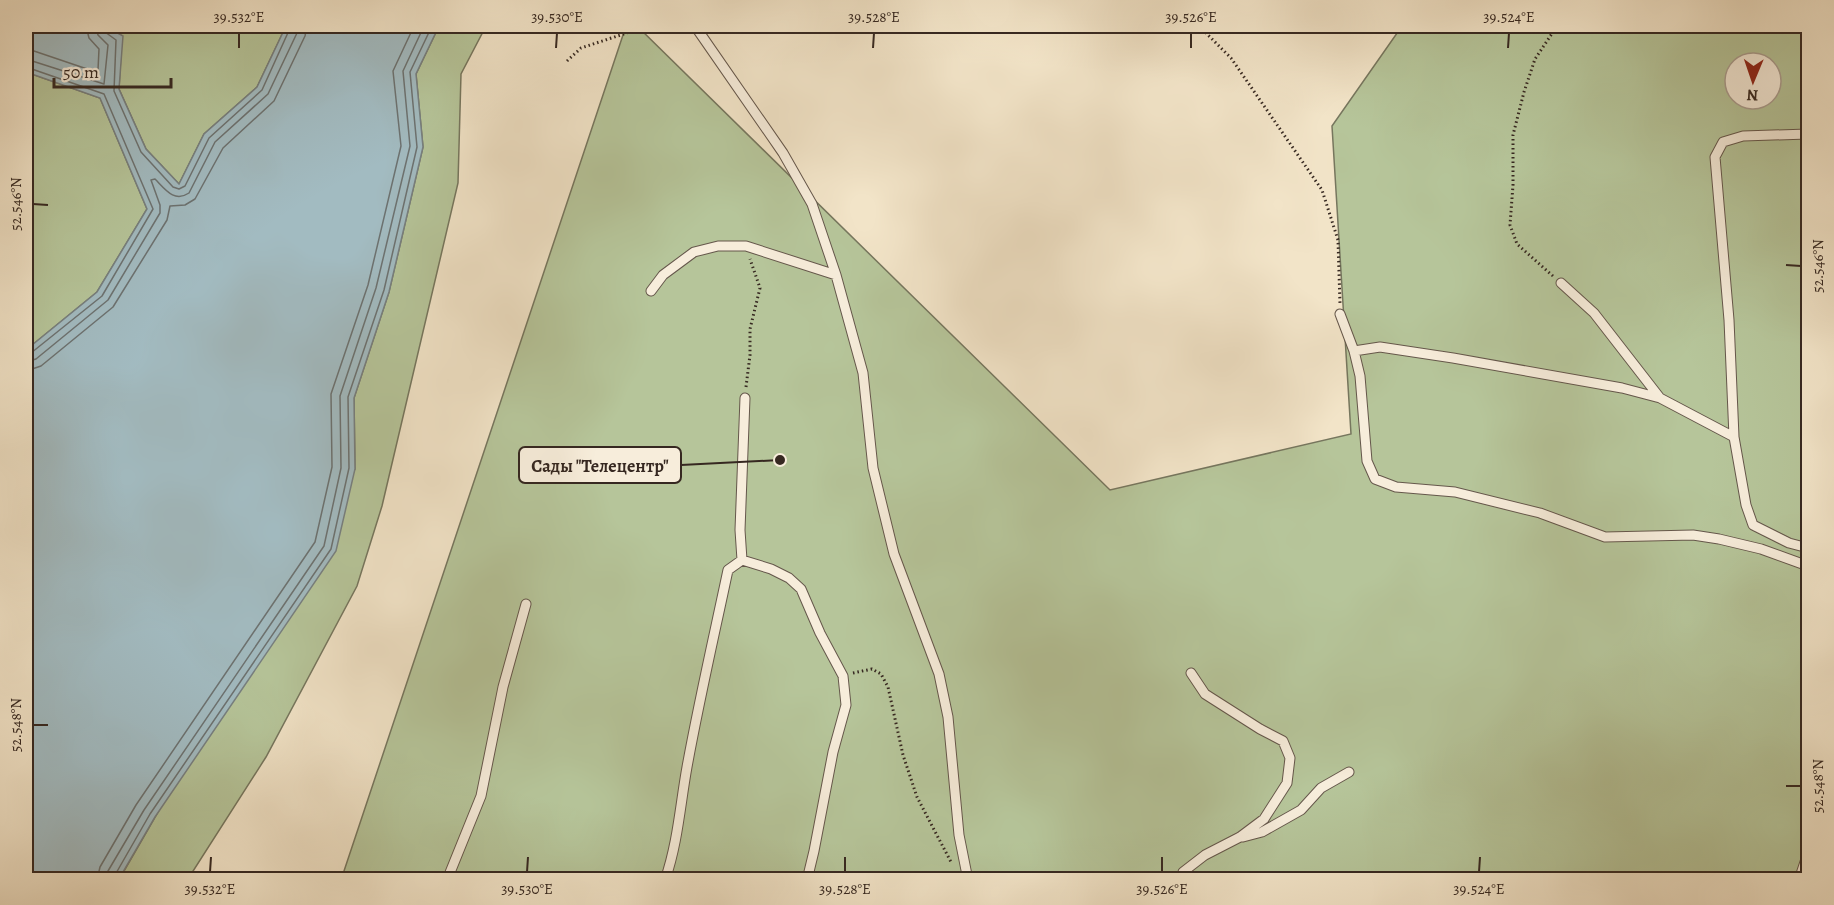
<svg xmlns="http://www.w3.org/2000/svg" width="1834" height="905" font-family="Alegreya,serif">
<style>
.green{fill:#b6c59a;stroke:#76765e;stroke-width:1.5;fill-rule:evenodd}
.water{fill:#a2bbc1;stroke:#778081;stroke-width:1.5}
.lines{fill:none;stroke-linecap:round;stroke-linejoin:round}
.shore{stroke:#6c7271;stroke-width:1.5}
.lane-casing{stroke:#65574b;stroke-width:11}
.path{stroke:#362821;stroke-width:3;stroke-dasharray:1.5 3;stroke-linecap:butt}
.lane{stroke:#f7eddb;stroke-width:9}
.ticks{fill:none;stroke:#362821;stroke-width:2}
.leader{fill:none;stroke:#362821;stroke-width:2}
.callout-dot{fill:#362821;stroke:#f7eddb;stroke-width:2}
.callout{fill:#f7eddb;stroke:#362821;stroke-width:2}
.callout-label{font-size:18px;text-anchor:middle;font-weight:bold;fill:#362821}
.neatline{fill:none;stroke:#362821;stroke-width:2}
.ticks-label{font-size:15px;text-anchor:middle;fill:#362821}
</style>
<rect width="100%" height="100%" fill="#f2e4c8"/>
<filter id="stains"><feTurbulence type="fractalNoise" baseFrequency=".00333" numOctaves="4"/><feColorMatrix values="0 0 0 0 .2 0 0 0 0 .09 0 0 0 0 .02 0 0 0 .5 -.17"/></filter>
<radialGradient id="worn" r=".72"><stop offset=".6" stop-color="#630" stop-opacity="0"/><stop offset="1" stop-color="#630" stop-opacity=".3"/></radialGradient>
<!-- green -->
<path class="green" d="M105,26H286L257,87L204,134L179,184L146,149L119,89L122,36Z
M439,26H486L461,74L458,183L382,506L357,586L266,757L188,879L119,880L355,469L354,398L389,292L423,147L416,74Z
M626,26H637L1110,490L1351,434L1332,126L1402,26H1808V879L341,880ZM1735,63H1771V99H1735Z
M26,72L100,98L147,209L97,292L26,350Z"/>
<!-- water -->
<path class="water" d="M26,26H105L123,36L119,89L146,149L179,184L204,134L257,87L286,26H439L416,74L423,147L389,292L354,398L355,469L336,551L155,817L119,879H26V350L97,292L147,209L100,98L26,72Z"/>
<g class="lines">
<!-- shore -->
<path class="shore" d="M103,26L105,32L116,40L114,91L141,152L173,187L179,189L185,186L209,138L262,90L291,26
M26,50L34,51L96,72L98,70L99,49L89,38L86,26
M26,59L104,84L108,45L98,35L95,26
M26,67L104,94L153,209L102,296L31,353L26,354
M26,362L36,359L108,300L160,213V205L151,180L155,179C165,189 174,203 189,193L215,142L268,94L297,33L298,26
M26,371L41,366L113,307L167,220L170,206L185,205L195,199L223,148L274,101L305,36L307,26
M97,880L100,867L136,805L315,542L332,467L331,394L368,285L401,146L393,71L414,26
M106,880L108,871L144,810L324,546L341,468L340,396L376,288L410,146L403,71L424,26
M114,880L115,875L150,814L331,549L349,468L348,397L384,290L417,147L410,72L432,26"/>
<defs>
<path id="lane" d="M695,26L783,153L812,204L836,275L863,373L873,468L894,554L939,674L948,717L959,835L968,880
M1561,283L1594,313L1660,398L1734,437L1746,505L1753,525L1789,543L1808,548
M651,291L663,275L694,252L718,246H746L836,275
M1340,314L1354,351L1360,376L1367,461L1375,479L1396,487L1455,492L1540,513L1605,537L1693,535L1719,539L1761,549L1808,566
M1354,351L1380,347L1453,358L1622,388L1660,398
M1734,437L1729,320L1715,157L1723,142L1743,136L1808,134
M742,560L740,530L745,398
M1243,837L1262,832L1301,810L1321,788L1349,772
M447,880L481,796L503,687L526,604
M665,880C678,842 680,806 687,767C699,701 714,636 728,570L742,560L771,569L789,578L801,589L820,633L843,676L846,705L833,752L814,851L807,880
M1182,880L1183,872L1205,855L1240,837L1264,819L1287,783L1290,758L1283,741L1260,729L1205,694L1191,673
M1799,880L1808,853"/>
</defs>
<!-- lane casing -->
<use href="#lane" class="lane-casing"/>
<!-- path -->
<path class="path" d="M1199,26L1231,58L1322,190L1338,240L1340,304
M567,61L581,48L648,26
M1553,276L1517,244L1510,225L1513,185V135L1524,92L1535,59L1557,26
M746,387L750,355V329L760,288L750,259
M853,673L872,669L881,674L888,687L903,755L917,797L952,864"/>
<!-- lane -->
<use href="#lane" class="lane"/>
</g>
<!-- ticks -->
<path class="ticks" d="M239,48V33M556,48L557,33M873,48L874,33M1191,48V33M1508,48L1509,33M33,204L48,205M1786,265L1801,266M33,725H48M1786,786H1801M210,872L211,857M527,872L528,857M845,872V857M1162,872V857M1479,872L1480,857"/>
<!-- callouts -->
<path class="leader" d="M780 460L681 465"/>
<circle class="callout-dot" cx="780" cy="460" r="6"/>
<rect class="callout" x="519" y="447" width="162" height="36" rx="6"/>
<g class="callout-label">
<text x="600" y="472">Сады "Телецентр"</text>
</g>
<!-- margin -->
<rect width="1834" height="905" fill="none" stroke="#f2e4c8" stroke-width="66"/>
<!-- north arrow -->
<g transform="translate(1753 81) rotate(182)"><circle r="28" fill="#f7eddb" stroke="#aa9e91" stroke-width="1.5"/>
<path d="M0-4.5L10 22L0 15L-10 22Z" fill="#8f2418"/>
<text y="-9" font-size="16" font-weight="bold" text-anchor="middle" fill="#362821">N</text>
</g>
<!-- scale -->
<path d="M54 78v9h117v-9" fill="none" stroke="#362821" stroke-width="3"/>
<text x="63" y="78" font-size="18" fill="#362821" stroke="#f7eddb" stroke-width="4.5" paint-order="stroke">50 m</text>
<rect x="33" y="33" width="1768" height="839" class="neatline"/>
<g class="ticks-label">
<text x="239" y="22">39.532°E</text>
<text x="557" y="22">39.530°E</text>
<text x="874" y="22">39.528°E</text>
<text x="1191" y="22">39.526°E</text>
<text x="1509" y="22">39.524°E</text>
<text transform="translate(16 204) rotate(-90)" y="5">52.546°N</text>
<text transform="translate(1818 266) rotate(-90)" y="5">52.546°N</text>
<text transform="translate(16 725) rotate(-90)" y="5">52.548°N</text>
<text transform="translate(1818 786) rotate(-90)" y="5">52.548°N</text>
<text x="210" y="894">39.532°E</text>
<text x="527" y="894">39.530°E</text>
<text x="845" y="894">39.528°E</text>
<text x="1162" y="894">39.526°E</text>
<text x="1479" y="894">39.524°E</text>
</g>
<rect width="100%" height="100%" filter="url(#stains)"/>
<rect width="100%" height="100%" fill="url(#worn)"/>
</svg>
